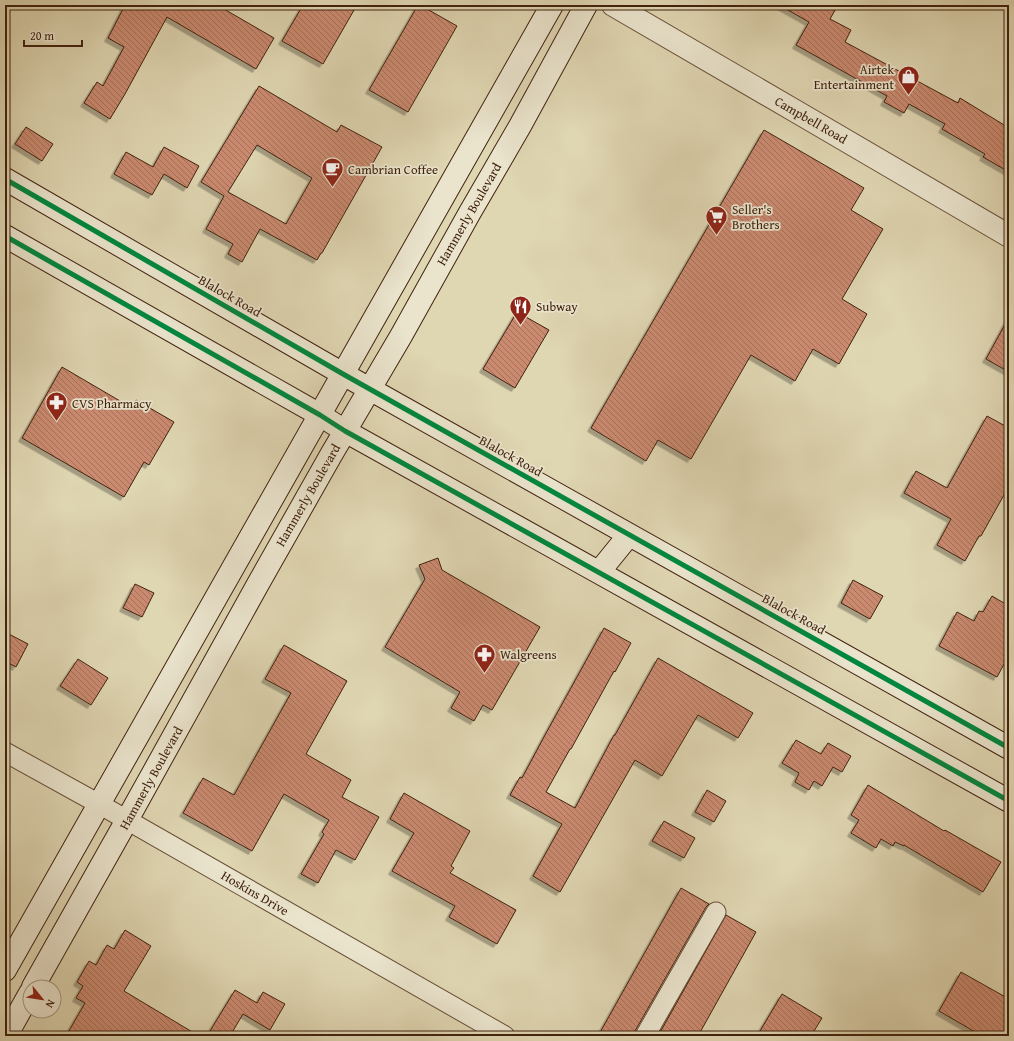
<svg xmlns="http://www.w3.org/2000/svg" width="1014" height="1041" font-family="'Gentium Book Plus',serif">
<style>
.building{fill:url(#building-back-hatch);stroke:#41220f;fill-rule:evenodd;filter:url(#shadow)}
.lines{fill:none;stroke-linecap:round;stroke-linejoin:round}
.minor-casing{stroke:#684f38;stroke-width:21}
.tertiary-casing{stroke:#684f38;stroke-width:24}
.secondary-casing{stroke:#41220f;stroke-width:24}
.minor{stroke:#eae4cd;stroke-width:19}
.tertiary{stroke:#eae4cd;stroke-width:22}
.secondary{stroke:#eae4cd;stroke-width:22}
.cycleway-casing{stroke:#eae4cd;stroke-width:8}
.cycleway{stroke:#00873e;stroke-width:5}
.labels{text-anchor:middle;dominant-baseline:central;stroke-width:3.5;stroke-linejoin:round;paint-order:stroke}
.poi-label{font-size:13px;fill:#41220f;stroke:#eae4cd;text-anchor:start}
.street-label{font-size:13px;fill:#41220f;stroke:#eae4cd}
</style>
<defs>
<pattern id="building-back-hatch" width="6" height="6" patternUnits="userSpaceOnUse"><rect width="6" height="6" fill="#ca8a6f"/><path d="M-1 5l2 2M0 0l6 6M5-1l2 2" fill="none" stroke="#a6705a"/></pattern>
<filter id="shadow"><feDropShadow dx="-3.5" dy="3.5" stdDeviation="0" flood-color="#0004"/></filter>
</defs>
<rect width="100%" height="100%" fill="#dfd6b2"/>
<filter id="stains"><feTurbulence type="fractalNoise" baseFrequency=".005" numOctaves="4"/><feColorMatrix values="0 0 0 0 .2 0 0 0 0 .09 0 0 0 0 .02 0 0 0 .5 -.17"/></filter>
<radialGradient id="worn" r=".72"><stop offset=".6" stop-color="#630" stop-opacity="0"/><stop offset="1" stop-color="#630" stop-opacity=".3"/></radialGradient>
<!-- building -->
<path class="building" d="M125,5H217L274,38L256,69L167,17L125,94L110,119L84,103L97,82L103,86L124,47L108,38Z
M303,5H357L323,64L282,41Z
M418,5H420L457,26L408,112L369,90Z
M779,5H838L830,19L851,30L845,42L958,103L960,98L1009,128V172L983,157L985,154L942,129L945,124L909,104L904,113L884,102L887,96L796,45L809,22Z
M259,86L337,132L341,125L382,147L322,253H321L317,260L260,229L242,262L228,254L233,244L206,229L224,196L201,182ZM257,145L312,178L286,224L228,192Z
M26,127L53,144L42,161L15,144Z
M764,130L864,188L851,210L883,229L842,299L867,314L839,364L813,349L795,381L751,355L691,459L658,440L646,461L591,428Z
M164,147L199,166L187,188L164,174L152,195L114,174L126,152L153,167Z
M517,312L549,330L515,388L483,369Z
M1009,317V372L986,359Z
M62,367L132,408L136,400L174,422L149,465L144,462L124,497L22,438Z
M987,416L1009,428V486L981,536H979L965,561L937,545L951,519L904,493L916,471L947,488Z
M438,558L442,570L540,627L492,710L483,705L474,721L451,708L460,692L385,647L425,579L419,565Z
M853,580L883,596L870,619L841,603Z
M135,584L154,593L142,617L123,608Z
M992,596L1009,606V655L997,677L939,646L957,612L974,621L979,611L983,612Z
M604,628L631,643L615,672L614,671L571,749H570L546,792L575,808L614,735H615L658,658L753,713L738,738L698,715L662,776L635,760L560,892L533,876L562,824L510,795L520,777L522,778L545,735Z
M5,632L28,644L16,667L5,661Z
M284,645L347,681L306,754L351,780L342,797L379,817L355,860L336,850L318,883L301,874L324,834L322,832L329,820L284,794L252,851L183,813L203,778L234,795L291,693L265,679Z
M78,659L108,678L91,705L60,686Z
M796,740L821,754L828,743L851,756L842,772L833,767L822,786L814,781L809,790L795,782L799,773L782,763Z
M868,785L944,831L945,830L1001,862L983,892L904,845V846L895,842L893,846L881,839L876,848L851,833L859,820L851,815Z
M707,790L726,801L714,822L695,812Z
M404,793L470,831L451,866L454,868L450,873L516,910L497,944L449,917L455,906L392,871L414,833L390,819Z
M664,821L695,838L684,858L652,841Z
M681,888L709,904L706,907L635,1031L634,1036H598Z
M726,915L756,932L698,1036H658Z
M125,930L151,946L124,991L199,1036H66L85,1003L76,998L83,986L77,982L89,961L96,965L107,945L114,949Z
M961,972L1009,999V1036H982L939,1011Z
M235,990L257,1003L263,992L285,1004L270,1030L243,1014L230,1036H218L210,1031Z
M782,994L822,1018L811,1036H757Z"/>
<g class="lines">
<defs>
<path id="minor" d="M5,752L99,804L505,1036
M645,1036L716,912"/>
<path id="tertiary" d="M613,5L797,112L1009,236"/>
<path id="secondary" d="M5,179L343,374L1009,748
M5,236L320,415L345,431L1009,801
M599,572L629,535
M5,970L552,5
M33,987L127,820L258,584L331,455L401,336L469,214L520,126L586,5
M6,1036L30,993"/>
</defs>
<!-- minor casing -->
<use href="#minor" class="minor-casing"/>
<!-- tertiary casing -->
<use href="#tertiary" class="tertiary-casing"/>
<!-- secondary casing -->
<use href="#secondary" class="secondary-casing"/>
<!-- minor -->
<use href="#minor" class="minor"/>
<!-- tertiary -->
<use href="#tertiary" class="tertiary"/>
<!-- secondary -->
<use href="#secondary" class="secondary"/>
<defs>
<path id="cycleway" d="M5,179L343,374L1009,748
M5,236L320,415L345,431L1009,801"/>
</defs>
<!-- cycleway casing -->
<use href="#cycleway" class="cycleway-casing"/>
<!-- cycleway -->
<use href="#cycleway" class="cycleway"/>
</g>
<!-- icons -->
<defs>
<symbol id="shop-pin" viewBox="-11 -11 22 30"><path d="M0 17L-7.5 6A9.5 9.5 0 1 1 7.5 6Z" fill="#8f2418" stroke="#eae4cd"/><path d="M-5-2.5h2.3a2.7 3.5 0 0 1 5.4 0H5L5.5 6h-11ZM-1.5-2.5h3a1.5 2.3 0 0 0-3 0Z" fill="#fff"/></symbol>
<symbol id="cafe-pin" viewBox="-11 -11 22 30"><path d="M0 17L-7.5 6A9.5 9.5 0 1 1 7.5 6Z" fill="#8f2418" stroke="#eae4cd"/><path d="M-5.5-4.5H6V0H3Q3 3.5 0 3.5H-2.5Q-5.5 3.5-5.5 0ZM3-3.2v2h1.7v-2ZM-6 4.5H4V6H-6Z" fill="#fff"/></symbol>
<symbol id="supermarket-pin" viewBox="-11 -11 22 30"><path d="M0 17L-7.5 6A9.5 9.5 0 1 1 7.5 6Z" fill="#8f2418" stroke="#eae4cd"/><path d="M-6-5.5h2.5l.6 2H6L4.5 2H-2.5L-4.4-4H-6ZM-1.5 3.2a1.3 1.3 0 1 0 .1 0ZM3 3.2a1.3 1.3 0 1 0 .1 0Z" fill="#fff"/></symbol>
<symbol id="restaurant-pin" viewBox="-11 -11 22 30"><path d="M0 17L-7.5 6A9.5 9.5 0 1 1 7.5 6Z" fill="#8f2418" stroke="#eae4cd"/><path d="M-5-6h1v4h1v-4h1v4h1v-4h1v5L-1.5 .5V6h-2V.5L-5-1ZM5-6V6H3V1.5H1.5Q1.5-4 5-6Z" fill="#fff"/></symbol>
<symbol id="pharmacy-pin" viewBox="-11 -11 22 30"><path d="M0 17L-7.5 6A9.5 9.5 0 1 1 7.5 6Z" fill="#8f2418" stroke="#eae4cd"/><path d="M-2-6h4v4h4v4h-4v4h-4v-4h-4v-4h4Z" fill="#fff"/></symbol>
</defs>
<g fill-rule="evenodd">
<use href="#shop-pin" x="896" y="64" width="25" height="34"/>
<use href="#cafe-pin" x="320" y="156" width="25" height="34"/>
<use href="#supermarket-pin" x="704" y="204" width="25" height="34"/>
<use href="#restaurant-pin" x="508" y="294" width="25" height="34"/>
<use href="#pharmacy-pin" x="44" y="390" width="25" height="34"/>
<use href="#pharmacy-pin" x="472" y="642" width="25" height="34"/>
</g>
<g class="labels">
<!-- poi labels -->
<g class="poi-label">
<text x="894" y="69" text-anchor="end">Airtek<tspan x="894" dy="15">Entertainment</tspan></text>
<text x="348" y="169">Cambrian Coffee</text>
<text x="732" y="209">Seller's<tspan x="732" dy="15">Brothers</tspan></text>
<text x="536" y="306">Subway</text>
<text x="72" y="403">CVS Pharmacy</text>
<text x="500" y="654">Walgreens</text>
</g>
<!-- street labels -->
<g class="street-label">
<text transform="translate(811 120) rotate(30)">Campbell Road</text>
<text transform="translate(469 214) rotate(-60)">Hammerly Boulevard</text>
<text transform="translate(230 296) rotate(30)">Blalock Road</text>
<text transform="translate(511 456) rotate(29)">Blalock Road</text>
<text transform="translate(308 495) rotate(-60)">Hammerly Boulevard</text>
<text transform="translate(794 614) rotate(29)">Blalock Road</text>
<text transform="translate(151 778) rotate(-61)">Hammerly Boulevard</text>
<text transform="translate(255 893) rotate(30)">Hoskins Drive</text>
</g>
</g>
<!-- margin -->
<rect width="1014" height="1041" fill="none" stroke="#dfd6b2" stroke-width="20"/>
<rect x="6" y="6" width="1002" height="1029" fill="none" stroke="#41220f" stroke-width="2"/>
<rect x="10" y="10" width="994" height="1021" fill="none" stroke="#41220f"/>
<!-- north arrow -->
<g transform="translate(42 999) rotate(120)"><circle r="19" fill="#eae4cd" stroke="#a69681"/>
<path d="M0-3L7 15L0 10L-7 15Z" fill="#8f2418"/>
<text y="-6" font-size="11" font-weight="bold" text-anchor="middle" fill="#41220f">N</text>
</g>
<!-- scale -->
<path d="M24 40v6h58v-6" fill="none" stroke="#41220f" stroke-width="2"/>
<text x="30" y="40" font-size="12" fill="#41220f" stroke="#eae4cd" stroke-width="3" paint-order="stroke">20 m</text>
<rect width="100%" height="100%" filter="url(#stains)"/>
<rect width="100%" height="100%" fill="url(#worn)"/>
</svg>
